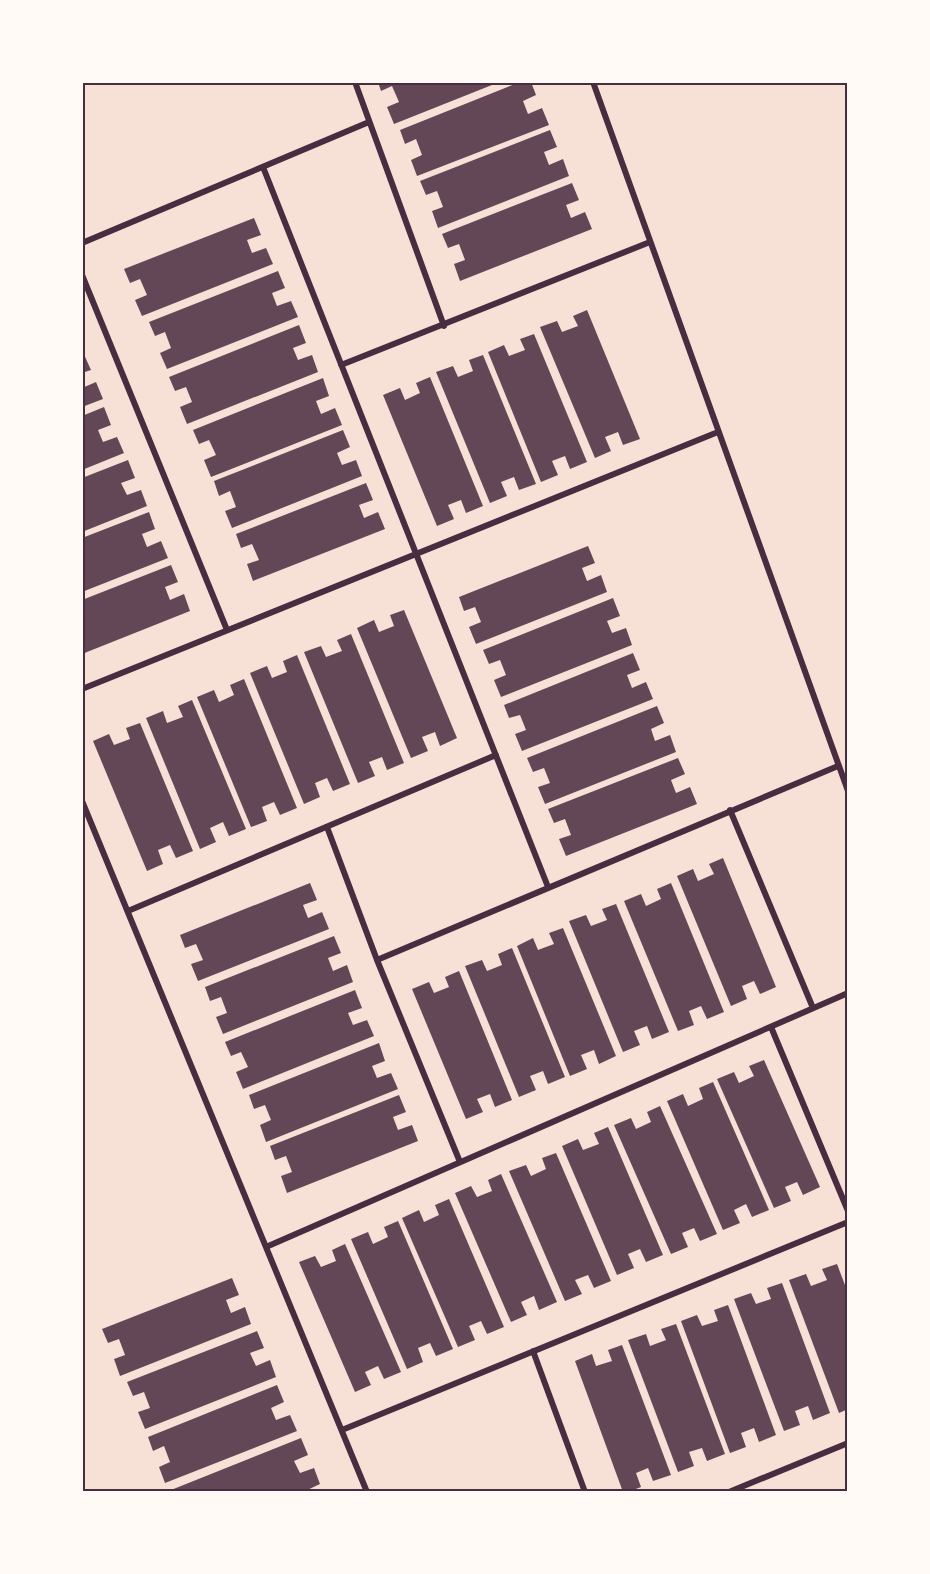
<svg xmlns="http://www.w3.org/2000/svg" width="930" height="1574" font-family="'Public Sans',sans-serif">
<style>
.building{fill:#644757}
.lines{fill:none;stroke-linecap:round;stroke-linejoin:round}
.minor{stroke:#4a2c40;stroke-width:6}
.neatline{fill:none;stroke:#4a2c40;stroke-width:2}
</style>
<rect width="100%" height="100%" fill="#f7e1d7"/>
<!-- building -->
<path class="building" d="M378,82H497V83L394,124L387,107L399,102L392,86L381,91Z
M520,82H531L536,95L523,101L528,114L542,108L549,125L417,176L411,160L422,155L416,139L405,144L400,130Z
M550,130L557,147L544,152L549,165L563,159L569,176L438,228L432,211L443,207L437,191L426,195L420,181Z
M572,183L579,200L566,205L571,218L585,212L592,229L460,281L454,264L465,260L459,244L448,248L442,234Z
M254,218L261,235L247,240L252,253L266,248L273,264L142,316L135,300L147,295L140,279L130,283L124,269Z
M278,271L285,288L272,293L277,306L291,301L298,317L167,369L160,353L171,348L165,332L155,336L149,322Z
M587,310L640,439L623,445L618,432L605,437L611,451L595,458L540,327L557,321L562,332L578,326L573,316Z
M299,325L306,343L293,348L298,360L312,355L318,372L187,424L180,407L192,402L186,387L175,391L169,377Z
M534,334L587,462L570,469L565,456L552,461L558,475L541,482L488,352L504,345L509,356L525,350L520,339Z
M82,350L91,370L82,373Z
M483,355L536,484L519,490L514,477L501,482L507,496L490,503L436,372L453,366L458,377L473,371L469,360Z
M430,377L483,506L466,513L461,500L448,505L454,519L437,526L383,395L400,388L405,400L420,393L416,383Z
M323,378L329,396L316,401L321,414L335,408L342,425L211,477L204,460L216,455L209,440L199,444L193,430Z
M96,382L103,399L82,407V388Z
M104,407L111,425L98,430L103,442L117,437L124,453L82,470V416Z
M343,430L350,447L337,453L342,465L356,460L362,476L232,528L225,511L236,507L230,491L219,496L214,481Z
M128,460L135,478L121,483L127,495L141,490L147,506L82,532V478Z
M366,483L373,500L359,505L364,518L378,512L385,529L253,581L247,564L259,560L252,544L241,548L236,534Z
M149,512L155,529L142,534L147,547L161,541L168,558L82,592V538Z
M588,546L595,563L582,568L587,581L601,575L607,592L476,644L469,627L481,622L475,607L464,611L459,597Z
M171,565L178,582L165,587L170,600L184,594L190,611L82,654V600Z
M613,598L620,616L607,621L612,633L626,628L632,645L501,697L494,680L506,675L500,660L489,664L483,650Z
M404,610L457,738L440,746L435,732L422,737L428,751L411,758L357,628L374,620L379,632L394,626L390,615Z
M351,634L404,763L387,770L382,757L369,762L375,776L358,783L304,652L321,646L326,657L342,651L337,640Z
M633,653L640,670L627,675L632,688L646,682L653,699L522,751L515,734L526,730L520,715L509,718L504,705Z
M297,655L350,784L333,791L327,778L315,783L320,797L304,804L250,673L267,666L272,678L287,672L283,661Z
M244,679L297,808L280,815L274,802L262,807L267,821L251,827L197,697L214,690L219,702L234,695L230,685Z
M192,700L246,829L229,836L223,822L210,828L216,842L200,849L146,718L163,711L167,723L183,717L178,706Z
M657,706L664,723L651,729L655,741L670,735L676,752L545,804L538,787L550,783L544,768L533,772L527,758Z
M140,723L193,851L176,858L170,845L158,850L163,864L147,871L93,741L109,734L114,745L130,739L126,728Z
M678,758L685,774L671,780L676,793L690,787L697,804L566,856L559,839L571,835L565,819L554,823L548,809Z
M723,858L776,987L760,994L754,981L742,986L747,999L731,1006L677,876L693,869L698,881L714,874L709,864Z
M310,883L317,900L303,905L308,918L322,912L329,929L198,981L191,964L203,960L196,944L185,948L180,935Z
M671,883L724,1012L707,1019L701,1006L689,1011L694,1025L678,1031L624,901L641,894L646,906L661,899L657,889Z
M616,904L669,1032L652,1039L647,1026L634,1031L640,1045L623,1052L569,921L586,915L591,926L607,920L602,909Z
M563,928L616,1056L599,1064L594,1050L581,1055L587,1069L570,1076L517,946L533,938L538,950L554,944L549,933Z
M334,936L341,953L328,958L333,971L347,965L353,982L223,1034L216,1017L227,1013L221,997L210,1001L205,987Z
M512,948L565,1077L548,1084L543,1071L530,1076L536,1090L519,1097L465,966L482,960L487,971L502,965L498,954Z
M459,971L512,1100L495,1107L490,1094L477,1099L483,1112L466,1119L412,989L429,982L434,993L449,987L445,977Z
M355,990L362,1008L348,1013L353,1025L367,1020L374,1036L243,1089L236,1072L248,1067L241,1052L231,1056L225,1042Z
M379,1043L385,1061L372,1066L377,1078L391,1073L398,1089L266,1142L260,1125L271,1120L265,1105L254,1109L249,1095Z
M764,1060L820,1187L803,1195L797,1182L785,1187L791,1201L774,1208L717,1079L734,1072L739,1083L754,1076L749,1066Z
M713,1082L769,1210L752,1217L746,1204L734,1210L740,1223L723,1230L667,1101L683,1094L688,1106L703,1099L699,1088Z
M399,1095L406,1112L393,1117L398,1130L412,1125L418,1141L287,1193L281,1176L292,1172L286,1156L275,1160L270,1146Z
M660,1106L717,1234L700,1241L694,1228L682,1233L688,1247L671,1254L614,1125L631,1118L636,1129L651,1122L647,1112Z
M608,1127L663,1255L646,1262L640,1249L628,1254L634,1268L617,1275L562,1146L578,1139L583,1150L599,1144L594,1133Z
M556,1153L611,1281L594,1288L588,1275L575,1280L582,1294L565,1301L509,1171L526,1165L531,1176L546,1169L542,1158Z
M501,1174L557,1302L539,1310L534,1296L521,1302L527,1315L511,1322L455,1193L471,1186L477,1197L492,1191L488,1180Z
M449,1199L504,1327L487,1334L481,1321L469,1326L475,1340L458,1347L402,1218L419,1210L424,1222L439,1215L435,1205Z
M398,1221L453,1349L436,1356L430,1343L418,1348L423,1362L407,1369L351,1239L368,1232L373,1244L388,1237L384,1227Z
M345,1244L401,1372L384,1379L378,1366L365,1372L371,1385L355,1392L299,1262L315,1256L321,1267L336,1261L332,1250Z
M837,1264L848,1293V1409L839,1413L789,1280L806,1274L811,1286L827,1280L822,1269Z
M232,1278L239,1295L226,1300L231,1313L245,1307L251,1324L120,1376L114,1359L125,1355L119,1339L108,1343L102,1329Z
M782,1283L830,1413L813,1420L808,1406L795,1411L800,1425L784,1431L734,1299L751,1293L756,1304L771,1299L767,1288Z
M728,1305L776,1435L759,1442L754,1428L741,1433L746,1447L730,1453L681,1321L697,1315L702,1326L718,1321L714,1310Z
M676,1324L725,1454L707,1461L702,1448L689,1452L694,1466L678,1472L628,1340L646,1334L650,1346L666,1340L661,1329Z
M257,1331L264,1348L250,1353L256,1366L270,1360L276,1377L145,1429L138,1412L150,1408L144,1392L133,1396L127,1382Z
M622,1345L671,1475L653,1481L648,1468L636,1473L641,1487L628,1492H623L575,1361L592,1354L596,1366L612,1361L608,1350Z
M277,1385L284,1402L271,1408L276,1420L290,1415L297,1431L165,1483L159,1467L170,1462L164,1446L153,1451L148,1437Z
M301,1438L308,1455L294,1461L300,1473L314,1468L320,1484L303,1492H172L171,1490Z"/>
<g class="lines">
<!-- minor -->
<path class="minor" d="M355,82L444,326
M593,82L848,791
M263,167L548,887
M82,243L369,122
M82,275L227,630
M341,365L650,242
M82,689L718,432
M82,801L367,1492
M730,810L813,1008
M327,827L377,960L460,1162
M128,911L496,755
M377,960L838,766
M771,1027L848,1211
M266,1247L848,993
M533,1351L585,1492
M342,1430L848,1222
M729,1492L848,1443"/>
</g>
<!-- border -->
<rect width="930" height="1574" fill="none" stroke="#fffaf5" stroke-width="168"/>
<rect x="84" y="84" width="762" height="1406" class="neatline"/>
</svg>
